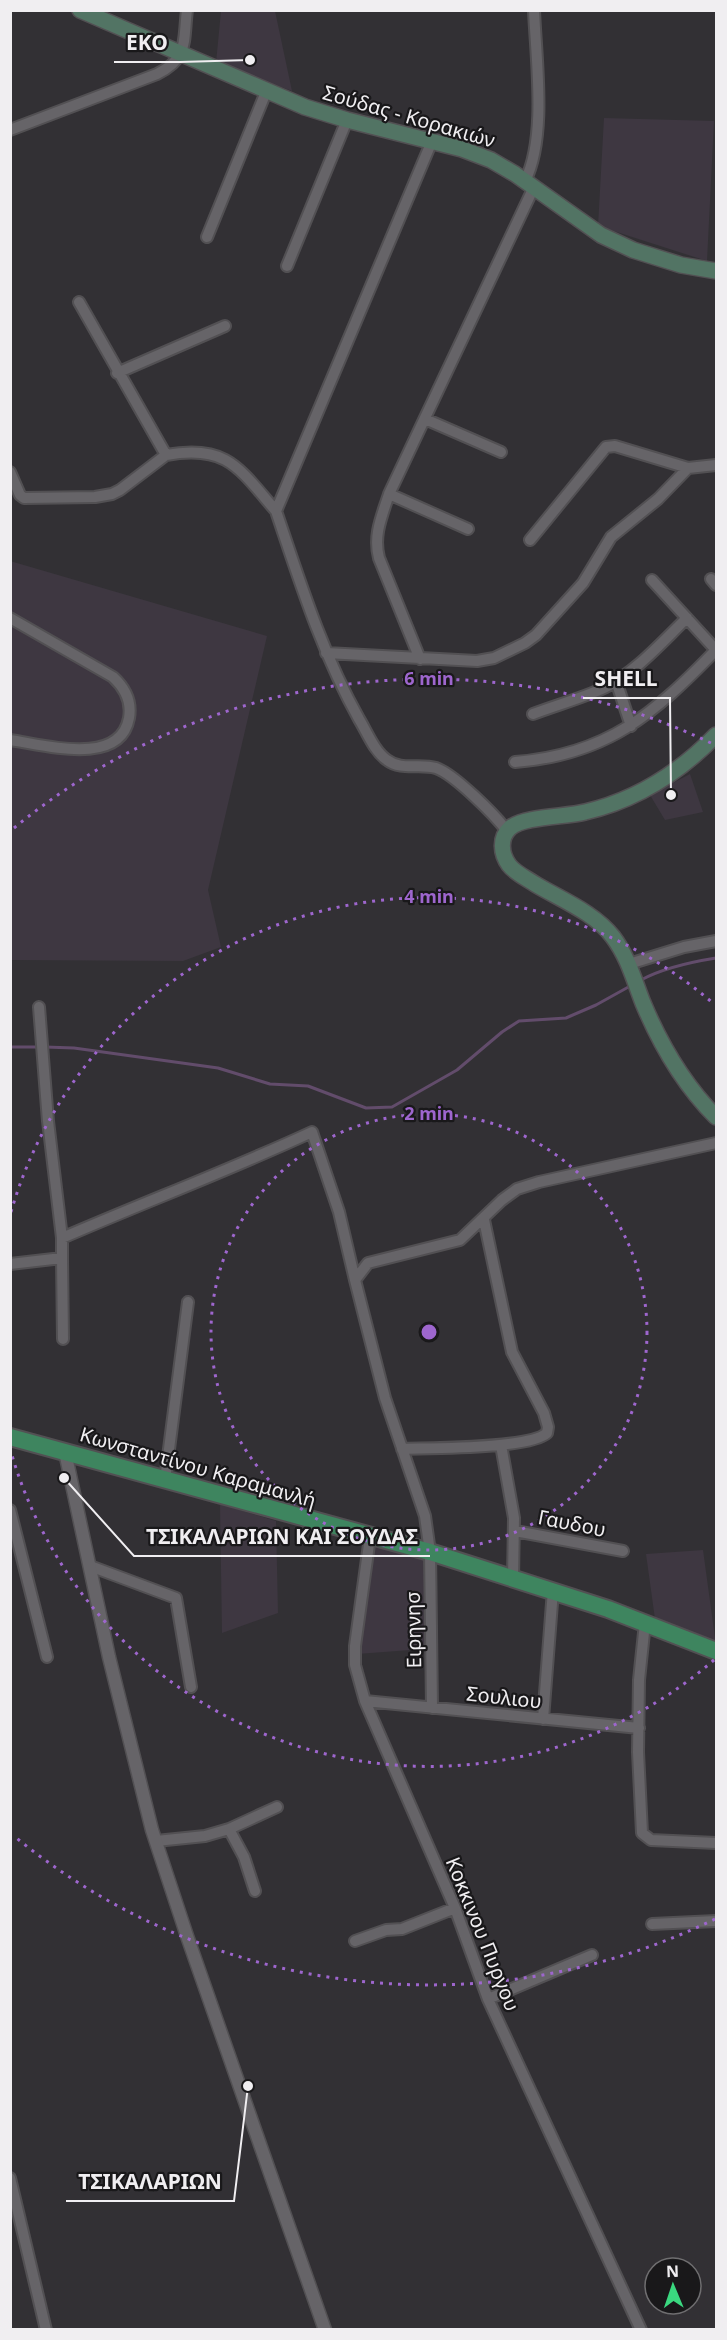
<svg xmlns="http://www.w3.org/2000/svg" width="727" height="2340" font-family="'Noto Sans',sans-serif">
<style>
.built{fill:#3e3741}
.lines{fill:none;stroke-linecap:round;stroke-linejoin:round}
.stream{stroke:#624c6b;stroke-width:3}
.minor-casing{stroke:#525053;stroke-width:14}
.tertiary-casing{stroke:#525053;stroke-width:15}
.secondary-casing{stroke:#525053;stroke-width:18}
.primary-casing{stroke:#525053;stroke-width:20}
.minor{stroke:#666468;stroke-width:10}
.tertiary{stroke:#666468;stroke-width:12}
.secondary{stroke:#527464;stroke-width:15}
.primary{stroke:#3e855f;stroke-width:16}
.ring{fill:none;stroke:#9e66ce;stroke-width:3;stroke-dasharray:3 6}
.labels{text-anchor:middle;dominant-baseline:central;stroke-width:4.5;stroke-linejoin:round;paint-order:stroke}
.street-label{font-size:20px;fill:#f0eef1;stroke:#19181a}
.centre{fill:#9e66ce;stroke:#19181a;stroke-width:3}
.ring-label{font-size:18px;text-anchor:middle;font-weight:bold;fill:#9e66ce;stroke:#19181a;stroke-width:4.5;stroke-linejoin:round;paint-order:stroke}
.leader{fill:none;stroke:#f0eef1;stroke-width:2}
.callout-dot{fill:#f0eef1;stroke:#19181a;stroke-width:2}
.callout-label{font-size:21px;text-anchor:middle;font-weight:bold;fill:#f0eef1;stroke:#19181a;stroke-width:4.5;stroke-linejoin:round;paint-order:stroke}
</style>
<rect width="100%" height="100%" fill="#323034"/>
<!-- built -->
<path class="built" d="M221,11H275L292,91L216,63Z
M604,118L714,121L707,261L598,226Z
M10,561L267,636L208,890L221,947L183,961L11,960Z
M690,774L703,812L665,820L650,795Z
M220,1504L276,1521L278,1613L222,1633Z
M369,1543L424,1560V1649L357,1654Z
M703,1550L716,1645L655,1619L646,1554Z"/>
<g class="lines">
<!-- stream -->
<path class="stream" d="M641,980C663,968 691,962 716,958
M10,1047H39
M45,1047L74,1048L218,1068L270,1084L308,1086L366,1108L392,1107L457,1070L502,1032L519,1021L566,1018L596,1005L632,985"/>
<defs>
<path id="minor" d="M10,130L157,74C189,58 183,42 187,10
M432,141L276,511C300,582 322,653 359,719C367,732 374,751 387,760C401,771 420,763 436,768C454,774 495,815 507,831
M525,181C547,137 536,60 534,10
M207,237L266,92
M287,266L347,120
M79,302L166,455C227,444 239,468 276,511
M117,373L225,326
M425,419L501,452
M10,472L20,495L24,498L95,497L112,494L120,490L166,455
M389,494L468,529
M530,540L606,447L615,446L688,468
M711,579L716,585
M652,580L716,650
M10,618L113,677C125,688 132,701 129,718C120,767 45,745 10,740
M326,653L477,661L494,658L525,643L536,635L583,583L611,537L658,499L688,468L716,465
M420,659L379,558C373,535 382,516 389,494L534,187
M616,681L631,726
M533,714C557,705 582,698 604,688C636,672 662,642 687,618
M515,762C607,755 654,714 716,650
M629,964L684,947L716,941
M39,1007L48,1121L62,1238
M62,1258L63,1339
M10,1264L62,1258V1238C145,1202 230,1170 312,1132L339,1212L355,1280
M501,1445L514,1518L513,1579
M402,1449C429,1448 530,1449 547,1433L548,1427L544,1413L512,1352L484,1220
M165,1480L188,1302
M10,1510L47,1657
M515,1531L623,1551
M370,1537L355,1646V1665L365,1701L455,1908L488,1999L641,2330
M90,1566L176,1598L191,1687
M645,1623L639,1680L638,1752L642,1833L651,1840L716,1843
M365,1701L639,1728
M432,1708L430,1552L425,1516L385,1398L355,1280L368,1263L460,1240L502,1200L517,1189L539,1182L716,1143
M543,1719L553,1590
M229,1829L244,1857L255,1891
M156,1841L205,1836L229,1829L277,1807
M652,1924L716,1921
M355,1941L386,1930L402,1929L455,1908
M488,1999L592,1955
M10,2178L46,2330"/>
<path id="tertiary" d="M65,1452L109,1657L152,1830L187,1936L325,2330"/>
<path id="secondary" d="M80,10L305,107L347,120L462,149L491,160L515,174L601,235L633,250L681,265L716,271
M716,735C679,773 637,800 585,812C567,817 524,816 510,828C499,838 501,854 509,865C515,873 526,878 535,884C560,899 595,913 613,937C628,957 634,980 643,1003C661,1046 683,1084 716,1117"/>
<path id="primary" d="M10,1437L430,1552L608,1609L716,1651"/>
</defs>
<!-- minor casing -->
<use href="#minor" class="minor-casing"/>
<!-- tertiary casing -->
<use href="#tertiary" class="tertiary-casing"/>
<!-- secondary casing -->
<use href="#secondary" class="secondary-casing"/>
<!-- primary casing -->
<use href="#primary" class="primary-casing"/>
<!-- minor -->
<use href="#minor" class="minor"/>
<!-- tertiary -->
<use href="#tertiary" class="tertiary"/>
<!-- secondary -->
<use href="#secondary" class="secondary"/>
<!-- primary -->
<use href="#primary" class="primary"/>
</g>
<!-- distance rings -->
<g class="ring">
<circle cx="429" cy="1332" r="218"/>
<path d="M714 1660A435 435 0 0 1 11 1452M11 1212A435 435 0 0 1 714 1004"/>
<path d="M715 1919A653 653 0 0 1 14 1836M14 828A653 653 0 0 1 715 745"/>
</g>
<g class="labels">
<!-- street labels -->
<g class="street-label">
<text transform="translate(409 116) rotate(16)">Σούδας - Κορακιών</text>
<text transform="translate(198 1467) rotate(16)">Κωνσταντίνου Καραμανλή</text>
<text transform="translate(572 1523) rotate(11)">Γαυδου</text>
<text transform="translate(413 1630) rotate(-91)">Ειρηνησ</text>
<text transform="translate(504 1697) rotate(6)">Σουλιου</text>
<text transform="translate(483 1934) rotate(68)">Κοκκινου Πυργου</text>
</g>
</g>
<circle cx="429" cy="1332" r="9" class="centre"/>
<g class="ring-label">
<text x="429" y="685">6 min</text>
<text x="429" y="903">4 min</text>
<text x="429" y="1120">2 min</text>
</g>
<!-- callouts -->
<path class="leader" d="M250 60L180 62H114M671 795L670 698H583M64 1478L134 1556H430M248 2086L234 2201H66"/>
<g class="callout-dot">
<circle cx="250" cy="60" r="6"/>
<circle cx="671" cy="795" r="6"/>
<circle cx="64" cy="1478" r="6"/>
<circle cx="248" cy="2086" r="6"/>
</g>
<g class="callout-label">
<text x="147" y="50">EKO</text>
<text x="626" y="686">SHELL</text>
<text x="282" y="1544">ΤΣΙΚΑΛΑΡΙΩΝ ΚΑΙ ΣΟΥΔΑΣ</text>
<text x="150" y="2189">ΤΣΙΚΑΛΑΡΙΩΝ</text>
</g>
<!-- border -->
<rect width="727" height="2340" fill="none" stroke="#f0eef1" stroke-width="24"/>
<!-- north arrow -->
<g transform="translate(673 2286) rotate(358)"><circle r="28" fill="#19181a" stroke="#6f6e70" stroke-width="1.5"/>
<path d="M0-4.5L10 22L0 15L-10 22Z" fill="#3ad77f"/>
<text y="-9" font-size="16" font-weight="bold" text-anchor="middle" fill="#f0eef1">N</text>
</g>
</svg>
